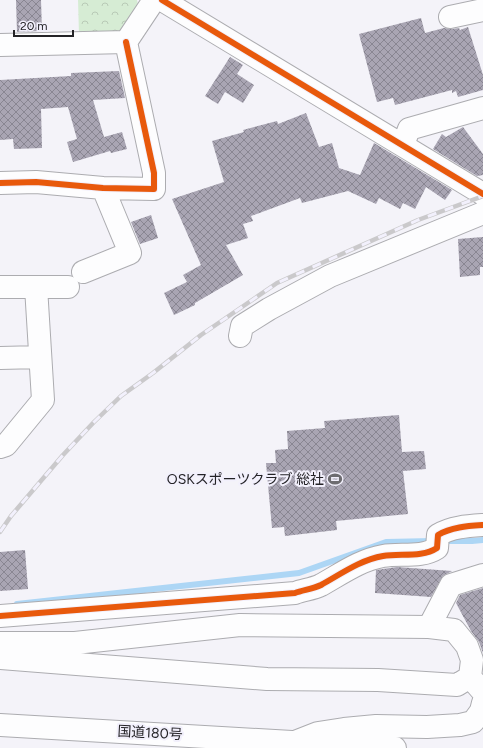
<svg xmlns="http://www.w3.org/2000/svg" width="483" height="748" font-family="Figtree,'Noto Sans JP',sans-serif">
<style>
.park{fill:url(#park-crowns)}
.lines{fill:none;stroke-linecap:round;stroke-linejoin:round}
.stream{stroke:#add6f5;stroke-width:6}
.building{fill:url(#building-cross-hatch)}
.minor-casing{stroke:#acacb0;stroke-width:24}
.highway-casing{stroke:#acacb0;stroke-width:24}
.minor{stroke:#fdfdfe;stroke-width:22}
.highway{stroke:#fdfdfe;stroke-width:22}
.rail-casing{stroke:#cac9cb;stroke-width:4.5}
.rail{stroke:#f2f0fc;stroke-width:3;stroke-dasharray:9;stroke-linecap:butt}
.cycleway-casing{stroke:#f2f0fc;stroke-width:8}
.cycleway{stroke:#e8590c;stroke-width:6}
.labels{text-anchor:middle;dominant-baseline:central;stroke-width:4;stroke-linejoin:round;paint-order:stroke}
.poi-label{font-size:14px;fill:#242327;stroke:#f2f0fc;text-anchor:end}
.street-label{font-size:14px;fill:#242327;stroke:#f2f0fc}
</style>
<defs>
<pattern id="park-crowns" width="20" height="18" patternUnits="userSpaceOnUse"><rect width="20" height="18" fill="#d6ecd4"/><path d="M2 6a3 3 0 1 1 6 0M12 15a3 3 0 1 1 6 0" fill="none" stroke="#b8cab6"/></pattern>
<pattern id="building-cross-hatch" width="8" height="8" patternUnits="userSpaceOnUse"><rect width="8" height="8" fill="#a9a5b3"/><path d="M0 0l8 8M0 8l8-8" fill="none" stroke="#898692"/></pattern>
</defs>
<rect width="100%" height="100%" fill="#f4f3f9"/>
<!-- park -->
<path class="park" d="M78,0H137C141,14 128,24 120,33L79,35Z"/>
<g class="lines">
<!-- stream -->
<path class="stream" d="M442,541H472L483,540
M17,604L299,573L386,542L433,541"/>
</g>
<!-- building -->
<path class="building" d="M16,0H41L42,31L17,32Z
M421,18L425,33L444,28L452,29L459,28L460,30L468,27L483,75V90L458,97L456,91L452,93V90L395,105L393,98L377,102L359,34Z
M230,57L243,65L237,74L254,85L243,103L225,92L218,104L205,96Z
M119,71L125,98L93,100L104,137L122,132L127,149L111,153L110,151L73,162L67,142L77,139L68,107L41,109L42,148L14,149L13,139L0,140V80L71,76V73Z
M306,113L319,147L332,143L339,168L360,175L374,143L452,190L445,200L426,187L415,209L403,203L400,209L379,198L376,204L348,191L302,203L300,198L251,216L253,221L243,224L248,238L226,245L243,275L195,303V305L174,315L164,293L187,282L183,275L201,265L172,199L224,182L212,141L244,132L243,130L277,121L278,124Z
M463,127L483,154V175L477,176L433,149L442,134L446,137Z
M151,215L158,238L140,244L131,222Z
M483,237V267H480V275L460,277L458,239Z
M399,415L402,452L424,451L426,469L403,471L408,514L336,521L337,530L285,536L284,527L272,528L266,463H276L275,450L288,449L287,431L325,428L324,421Z
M25,550L28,589L0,591V552Z
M397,567L452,571L443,576L431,597L375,593L376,570Z
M483,588V653L479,642L471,631L456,603L460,595Z"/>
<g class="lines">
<defs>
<path id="minor" d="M162,0L483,194
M450,17L483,10
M0,45L126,42L154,0
M403,145L409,129L483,108
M0,183L36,182L103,188L154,189V173L126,42
M83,272L130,253L103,188
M0,287H68
M240,336L242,326L269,309L330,276L483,213
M0,358L40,357
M0,447L6,445L43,400L36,287
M0,616L295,593C303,590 313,589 321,585C341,574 360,560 383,556C400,553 422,558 437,548L438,535C451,527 468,526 483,525
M429,627L451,585L483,575
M0,643H75L240,625L429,627L454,630L467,646L472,660L470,677
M0,658L267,679L378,680L457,685L470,677L483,692
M295,742L318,733L344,729L376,726L427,727L460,725L473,722L481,711L483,703"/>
<path id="highway" d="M0,725L395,748"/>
</defs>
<!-- minor casing -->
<use href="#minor" class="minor-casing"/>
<!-- highway casing -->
<use href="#highway" class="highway-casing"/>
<!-- minor -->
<use href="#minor" class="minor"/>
<!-- highway -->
<use href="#highway" class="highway"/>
<defs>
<path id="rail" d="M0,532L11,516L63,455L94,422L121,396L153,373L201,335L277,283L418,220L483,196"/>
</defs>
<!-- rail casing -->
<use href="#rail" class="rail-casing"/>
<!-- rail -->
<use href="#rail" class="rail"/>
<defs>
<path id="cycleway" d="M162,0L483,194
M0,183L36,182L103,188L154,189V173L126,42
M0,616L295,593C303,590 313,589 321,585C341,574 360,560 383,556C400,553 422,558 437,548L438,535C451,527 468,526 483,525"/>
</defs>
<!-- cycleway casing -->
<use href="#cycleway" class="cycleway-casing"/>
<!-- cycleway -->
<use href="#cycleway" class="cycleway"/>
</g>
<!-- icons -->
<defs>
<symbol id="stadium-bare" viewBox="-9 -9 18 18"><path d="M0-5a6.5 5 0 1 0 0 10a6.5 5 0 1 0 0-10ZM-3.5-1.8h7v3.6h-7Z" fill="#6d6c70" stroke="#f2f0fc" stroke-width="2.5" paint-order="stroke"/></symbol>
</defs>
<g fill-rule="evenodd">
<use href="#stadium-bare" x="325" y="469" width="20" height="20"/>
</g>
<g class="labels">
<!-- poi labels -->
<g class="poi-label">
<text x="324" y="479">OSKスポーツクラブ 総社</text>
</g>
<!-- street labels -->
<g class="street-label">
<text transform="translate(150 733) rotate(3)">国道180号</text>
</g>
</g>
<!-- scale -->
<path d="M14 30v6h59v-6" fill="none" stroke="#242327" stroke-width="2"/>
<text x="20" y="30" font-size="12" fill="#242327" stroke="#f2f0fc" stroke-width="3" paint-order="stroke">20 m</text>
</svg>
